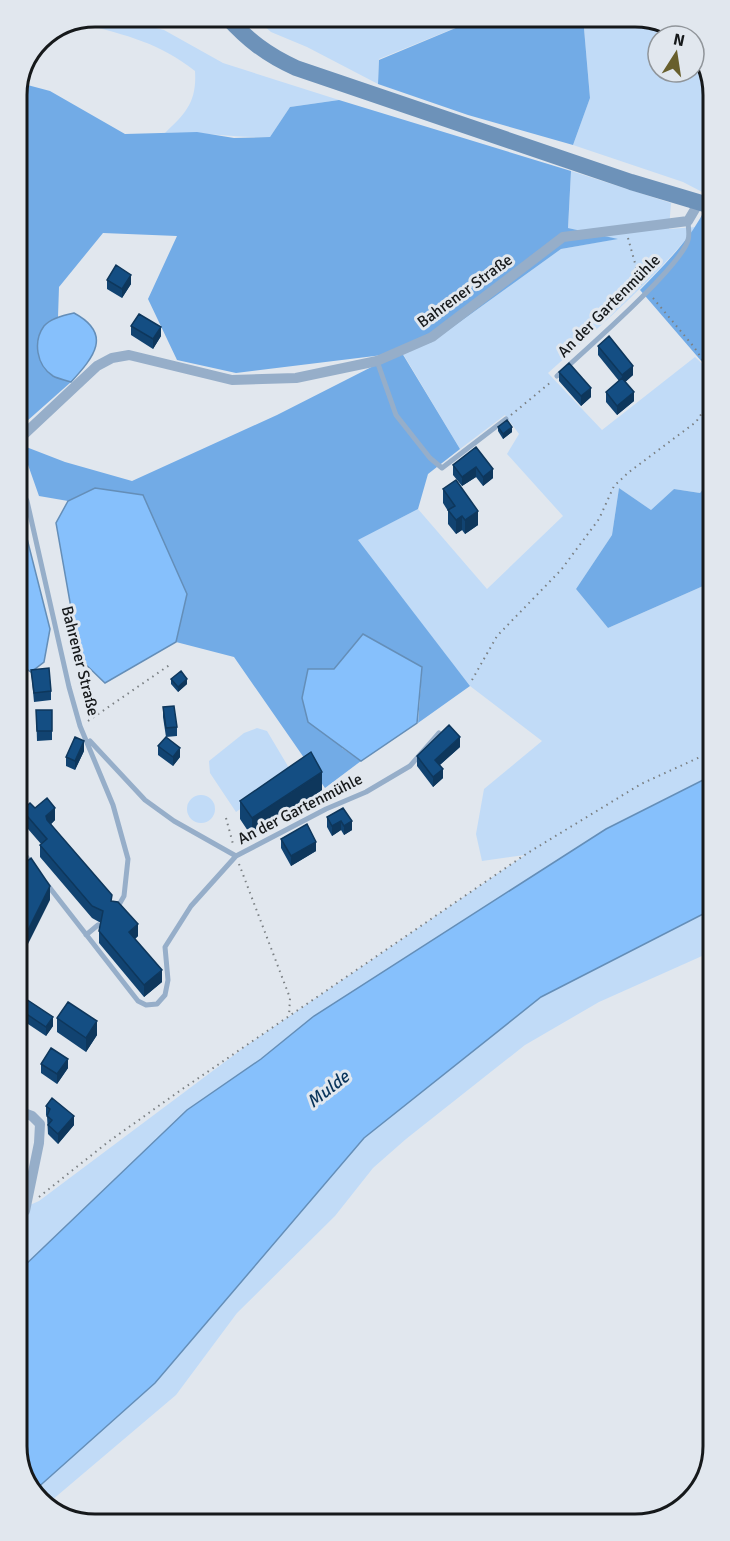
<svg xmlns="http://www.w3.org/2000/svg" width="730" height="1541" font-family="Signika,sans-serif">
<style>
.green{fill:#c1dbf7}
.forest{fill:#72abe6}
.water{fill:#86c0fc;stroke:#648eb8;stroke-width:1.5}
.lines{fill:none;stroke-linecap:round;stroke-linejoin:round}
.path{stroke:#7b8084;stroke-width:2;stroke-dasharray:1.5 4.5;stroke-linecap:butt}
.lane{stroke:#96aec9;stroke-width:5}
.street{stroke:#96aec9;stroke-width:10}
.secondary{stroke:#6d92b9;stroke-width:16}
.wall{fill:#114371}
.shaded-wall{fill:#0e375c}
.building{fill:#144e83;stroke:#0e375c;stroke-width:1.5}
.labels{text-anchor:middle;dominant-baseline:central;stroke-width:6;stroke-linejoin:round;paint-order:stroke}
.street-label{font-size:16px;fill:#16191b;stroke:#e1e7ee}
.water-label{font-size:18px;font-style:italic;fill:#09345a;stroke:#e1e7ee}
.rim{fill:none;stroke:#16191b;stroke-width:3}
</style>
<rect width="100%" height="100%" fill="#e1e7ee"/>
<!-- green -->
<path class="green" d="M95,17H112L164,30L223,63L339,100L290,107L270,137C234,138 200,131 165,133C186,113 197,102 195,71C160,43 126,35 83,24L84,21Z
M254,17H482L379,59L378,84L307,47L271,32Z
M583,17H641L683,32L685,36H658V72H694V47L708,65V195L683,182L573,145L590,98Z
M571,171L671,203L669,229L696,227C652,282 600,326 548,373L602,430L695,357L709,370V482L700,493L674,489L651,510L619,488L612,535L576,589L608,628L710,583L711,776L606,829L314,1016L133,1164L21,1269L23,1208L39,1201L246,1046L525,855L482,861L476,834L484,789L542,741L470,686L357,540L418,509L487,589L563,516L507,454L519,434L505,415L460,449L402,352L432,342L561,249L616,239L568,228Z
M257,728L267,731L292,773L236,812L210,773L209,761L244,733Z
M187 809a14 14 0 1 1 28 0a14 14 0 1 1-28 0Z
M711,910V952L599,1002L525,1045L406,1139L373,1168L335,1216L237,1313L176,1395L45,1506L34,1491L155,1383L363,1138L541,997Z"/>
<!-- forest -->
<path class="forest" d="M482,17H583L590,98L573,145L468,115L378,84L379,60Z
M20,83L50,91L125,134L197,132L234,138L270,137L290,107L339,100L571,171L568,228L618,239L561,249L432,342L402,353L460,449L428,474L418,509L358,540L470,686L418,723L422,667L363,634L334,669L342,748L361,761L325,788L234,657L176,642L187,594L95,488L68,501L39,496L21,445L65,462L132,481L277,415L399,353L236,373L177,360L148,299L177,236L103,233L59,287L58,317L45,325L39,359L52,375L71,382L18,429L17,90Z
M708,211L709,370L640,290C663,266 688,242 703,213Z
M709,482L710,583L608,628L576,589L612,535L619,488L651,510L674,489L700,493Z"/>
<!-- water -->
<path class="water" d="M74,313C113,334 94,357 71,382C66,380 58,379 53,376C36,365 33,341 44,326C51,318 64,315 74,313Z
M95,488L143,495L187,594L176,642L105,683L80,659L56,523L68,501Z
M18,503L50,629L44,662L31,672L19,664Z
M363,634L422,667L417,723L361,761L308,722L302,698L308,669H334Z
M711,776V910L541,997L364,1138L155,1383L34,1491L22,1476L21,1269L187,1110L261,1059L314,1016L606,829Z"/>
<g class="lines">
<!-- path -->
<path class="path" d="M628,238L641,285
M653,298L694,347L709,369
M511,415L551,382
M472,680L497,636L561,570L599,519L614,486L629,472L696,422L706,407L709,396
M88,721L171,664
M226,818L233,844
M239,864L290,998L289,1016
M39,1197L108,1142L181,1090L526,854L641,784L711,752"/>
<!-- lane -->
<path class="lane" d="M377,361L396,415L430,458L442,468L506,419
M557,376C583,352 681,267 688,240C690,235 688,227 688,221
M18,473L23,487
M18,484L27,501L69,687L80,726L113,805L128,859L124,896L116,910
M90,741L145,800L174,821L236,856
M20,848L33,866
M46,883L138,1001L146,1005L157,1004L165,995L168,980L165,947L191,906L236,856L326,809L366,792L410,766L439,733
M86,935L98,925"/>
<!-- street -->
<path class="street" d="M160,17H165
M18,440L97,366L112,358L129,355L232,380L296,378L377,361L432,337L563,237L688,221L698,204
M21,1112L32,1116L40,1124L39,1143L25,1211"/>
<!-- secondary -->
<path class="secondary" d="M227,17C248,40 267,55 296,68L631,182L708,205"/>
</g>
<!-- wall -->
<path class="wall" d="M107,280L131,284L122,298L107,289Z
M131,326L161,336L153,349L131,335Z
M598,346L633,375L625,382L634,401L617,415L606,402V392L619,381L598,355Z
M559,372L591,397L581,406L559,381Z
M498,427L512,432L503,439L498,431Z
M476,447L493,478L483,486L476,477L462,486L453,475V465Z
M443,489L478,525L465,534L462,530L456,534L448,524V511L443,503Z
M31,670L51,691V700L34,702Z
M171,679L187,684L178,692L171,684Z
M163,707L177,727V736L166,737L163,717Z
M36,710H52V740L37,741Z
M158,746L180,757L173,766L158,755Z
M460,747L440,765L443,778L433,787L417,766V756Z
M84,751L75,770L66,766V757Z
M322,790L252,837L240,819V801Z
M35,808L55,820L51,824L112,902L138,936L135,939L162,982L144,997L99,943V931L101,923L92,918L40,857V845L41,844L22,822V810Z
M343,808L352,830L344,835L341,830L332,836L327,827V817Z
M281,839L316,851L291,866L281,848Z
M20,867L50,900L20,887Z
M20,995L53,1026L46,1036L25,1022L20,1029Z
M57,1018L97,1035L86,1052L57,1032Z
M41,1064L68,1068L57,1084L41,1073Z
M46,1106L74,1125L58,1144L48,1134L47,1116L46,1115Z"/>
<!-- shaded-wall -->
<path class="shaded-wall" d="M131,275V284L122,298V289Z
M161,327V336L153,349V339Z
M633,366V375L622,385V375Z
M591,388V397L581,406V396Z
M634,392V401L617,415V406Z
M512,427V432L503,439V434Z
M476,467V477L462,486V477Z
M493,469V478L483,486V477Z
M478,511V525L465,534V520Z
M462,516V530L456,534V520Z
M187,679V684L178,692V687Z
M460,737V747L435,769V760Z
M84,741V751L75,770V761Z
M180,748V757L173,766V757Z
M443,769V778L433,787V777Z
M322,772V790L252,837V818Z
M55,808V820L46,829V816Z
M341,821V830L332,836V826Z
M352,821V830L344,835V826Z
M316,842V851L291,866V856Z
M50,886V900L20,960V946Z
M138,924V936L129,944V932Z
M162,970V982L144,997V985Z
M25,1013V1022L20,1029V1019Z
M53,1017V1026L46,1036V1027Z
M97,1021V1035L86,1052V1038Z
M68,1059V1068L57,1084V1074Z
M74,1116V1125L58,1144V1134Z"/>
<!-- building -->
<path class="building" d="M116,265L131,275L122,289L107,280Z
M139,314L161,327L153,339L131,326Z
M609,336L633,366L622,375L598,346Z
M569,363L591,388L581,396L559,372Z
M622,378L634,392L617,406L606,392Z
M507,420L512,427L503,434L498,427Z
M476,447L493,469L483,477L476,467L462,477L453,465Z
M456,480L478,511L465,520L462,516L456,520L448,510L455,506L443,489Z
M49,668L51,691L34,693L31,670Z
M181,671L187,679L178,687L171,679Z
M174,706L177,727L166,728L163,707Z
M36,710H52V731H37Z
M449,725L460,737L435,760L443,769L433,777L417,756Z
M75,737L84,741L75,761L66,757Z
M166,737L180,748L173,757L158,746Z
M311,752L322,772L252,818L240,801Z
M47,798L55,808L46,816L47,820L112,895L111,901L118,902L138,924L129,932L162,970L144,985L99,931L103,911L92,906L40,845L47,839L22,810L30,803L35,808Z
M343,808L352,821L344,826L341,821L332,826L327,817Z
M307,824L316,842L291,856L281,839Z
M31,858L50,886L20,946V888L25,878L20,872V867Z
M20,995L53,1017L46,1027L25,1013L20,1019Z
M68,1002L97,1021L86,1038L57,1018Z
M51,1048L68,1059L57,1074L41,1064Z
M52,1098L74,1116L58,1134L48,1125L52,1120L47,1116L50,1109L46,1106Z"/>
<g class="labels">
<!-- street labels -->
<g class="street-label">
<text transform="translate(465 291) rotate(-36)">Bahrener Straße</text>
<text transform="translate(609 306) rotate(-45)">An der Gartenmühle</text>
<text transform="translate(80 661) rotate(76)">Bahrener Straße</text>
<text transform="translate(300 809) rotate(-27)">An der Gartenmühle</text>
</g>
<!-- water labels -->
<g class="water-label">
<text transform="translate(328 1089) rotate(-38)">Mulde</text>
</g>
</g>
<!-- crop -->
<path d="M0 0H730V1541H0ZM95 27H635A68 68 0 0 1 703 95V1446A68 68 0 0 1 635 1514H95A68 68 0 0 1 27 1446V95A68 68 0 0 1 95 27Z" fill="#e1e7ee" fill-rule="evenodd"/>
<path class="rim" d="M95 27H635A68 68 0 0 1 703 95V1446A68 68 0 0 1 635 1514H95A68 68 0 0 1 27 1446V95A68 68 0 0 1 95 27Z"/>
<!-- north arrow -->
<g transform="translate(676 54) rotate(12)"><circle r="28" fill="#e1e7ee" stroke="#90959a" stroke-width="1.5"/>
<path d="M0-4.5L10 22L0 15L-10 22Z" fill="#685f2c"/>
<text y="-9" font-size="16" font-weight="bold" text-anchor="middle" fill="#16191b">N</text>
</g>
</svg>
